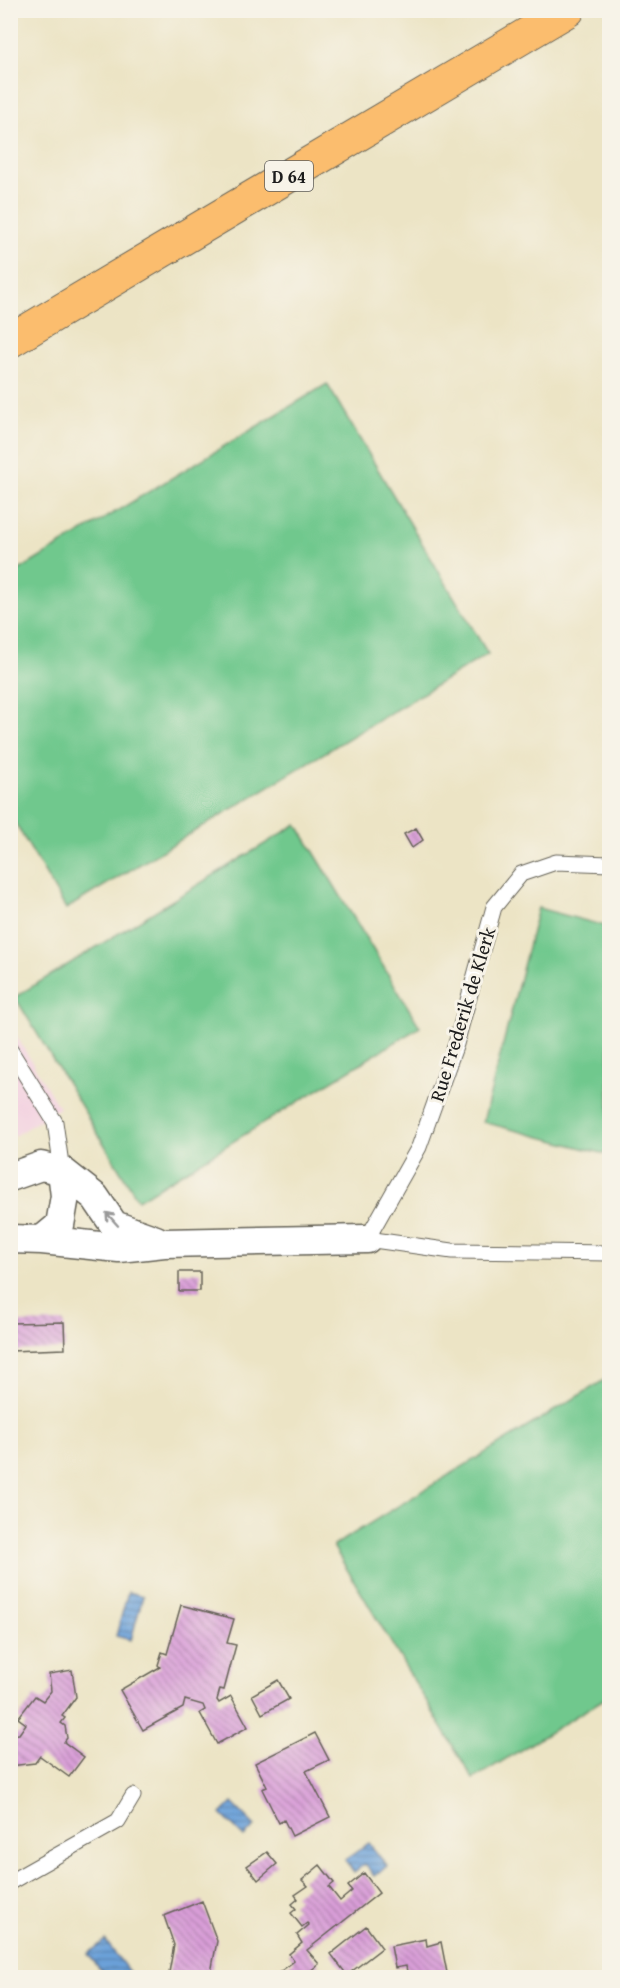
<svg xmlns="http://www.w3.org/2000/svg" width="620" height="1988" font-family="'Gentium Book Plus',serif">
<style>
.built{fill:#f3cfe0}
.pitch{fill:#70c88d;stroke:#467254;stroke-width:1.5}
.water{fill:url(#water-rules);stroke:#445e7a;stroke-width:1.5}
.building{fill:url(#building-back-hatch)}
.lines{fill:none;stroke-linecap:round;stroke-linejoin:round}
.service-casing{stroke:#656257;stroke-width:17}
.minor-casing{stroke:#656257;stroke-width:31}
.trunk-casing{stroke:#656257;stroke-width:35}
.service{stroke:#fff;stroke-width:15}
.minor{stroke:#fff;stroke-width:28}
.trunk{stroke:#fbbd6e;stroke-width:33}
.oneway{stroke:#999}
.labels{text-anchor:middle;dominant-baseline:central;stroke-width:6;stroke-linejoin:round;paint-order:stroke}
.shield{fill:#f7f3e8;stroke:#5e5c59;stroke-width:1.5}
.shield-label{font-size:18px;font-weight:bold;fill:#1c1c1c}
.street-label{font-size:20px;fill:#1c1c1c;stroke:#f7f3e8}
</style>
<defs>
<pattern id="water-rules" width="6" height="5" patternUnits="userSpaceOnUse" patternTransform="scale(1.5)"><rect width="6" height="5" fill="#6ca1d9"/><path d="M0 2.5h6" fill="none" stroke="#5882af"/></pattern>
<pattern id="building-back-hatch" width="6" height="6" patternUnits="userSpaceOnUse" patternTransform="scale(1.5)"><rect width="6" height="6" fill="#d99ed8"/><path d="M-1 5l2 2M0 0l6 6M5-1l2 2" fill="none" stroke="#af80ae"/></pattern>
</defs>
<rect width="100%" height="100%" fill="#f7f3e8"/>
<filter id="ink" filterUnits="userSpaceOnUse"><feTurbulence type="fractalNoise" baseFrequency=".0167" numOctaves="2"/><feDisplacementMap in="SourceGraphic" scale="12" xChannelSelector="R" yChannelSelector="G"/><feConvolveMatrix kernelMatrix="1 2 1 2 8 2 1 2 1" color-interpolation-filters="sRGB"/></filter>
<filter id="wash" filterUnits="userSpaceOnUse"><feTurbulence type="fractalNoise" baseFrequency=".008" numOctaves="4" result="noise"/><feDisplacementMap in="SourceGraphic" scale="24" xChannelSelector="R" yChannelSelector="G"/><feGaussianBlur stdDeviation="1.35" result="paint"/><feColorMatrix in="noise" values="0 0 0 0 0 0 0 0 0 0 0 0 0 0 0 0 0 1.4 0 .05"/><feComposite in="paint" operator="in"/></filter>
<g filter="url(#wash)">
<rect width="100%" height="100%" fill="#ece4c5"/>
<!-- built -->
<path class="built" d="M10,1025L59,1108L11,1138H10Z"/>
<!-- pitch -->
<path class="pitch" d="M327,384L488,654L66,909L11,816V575Z
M297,824L420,1027L138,1200L15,997Z
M538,908L609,927V1155L483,1122Z
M609,1377V1696L473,1779L333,1546Z"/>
<!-- water -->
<path class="water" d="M128,1592L143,1596L131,1640L116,1636Z
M232,1803L255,1826L244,1837L221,1814Z
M369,1843L387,1866L374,1876L365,1864L354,1872L345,1860Z
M105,1940L132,1976L130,1977H106L88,1954Z"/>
<g id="blocks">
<!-- building -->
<path class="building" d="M416,828L423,840L412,848L404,834Z
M179,1272H200V1291H179Z
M64,1322L65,1349L10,1351V1323Z
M181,1605L234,1619L227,1643L236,1645L224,1690L220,1689L217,1700L219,1703L231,1696L248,1727L217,1744L200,1713L205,1710L203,1705L185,1700L183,1708L143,1730L120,1690L160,1667L158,1665L162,1652L167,1654Z
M72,1670L76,1697L62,1716L65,1718L61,1723L65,1726L67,1738L64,1742L84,1757L69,1777L40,1756L35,1763L10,1766V1735L19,1734L26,1724L18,1718L35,1696L43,1701L51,1691L49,1674Z
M278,1680L289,1699L262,1714L252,1695Z
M315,1733L329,1760L306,1771L330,1817L292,1836L284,1820L279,1823L262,1789L267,1787L255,1763Z
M267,1852L277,1864L258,1880L247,1866Z
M320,1865L334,1883L329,1887L340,1901L352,1891L348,1886L364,1873L379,1893L307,1950L319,1964L301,1978H272L294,1961L289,1954L302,1943L297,1935L309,1925L307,1923L302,1927L291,1913L296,1909L292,1904L298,1899L295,1895L308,1886L302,1880Z
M202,1901L217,1941L210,1978H168L174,1945L164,1916Z
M366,1926L382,1948L347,1975L331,1954Z
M426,1939L427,1946L441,1942L448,1978H408L406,1966L395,1968L391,1946Z"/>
</g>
</g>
<g filter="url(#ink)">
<use href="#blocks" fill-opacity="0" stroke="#656257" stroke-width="1.5"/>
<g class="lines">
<defs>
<path id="service" d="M610,864L556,862L521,874L494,907L456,1044L419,1147L367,1239L452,1251L610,1253
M10,1050L55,1122L62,1171
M10,1882L118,1821L133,1796"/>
<path id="minor" d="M10,1177L41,1166L62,1171L95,1197L114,1225L156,1240
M10,1239L42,1240L119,1248L164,1243L367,1239
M42,1240L60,1225L65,1196L62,1171"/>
<path id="trunk" d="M10,341L568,10"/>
</defs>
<!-- service casing -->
<use href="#service" class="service-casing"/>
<!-- minor casing -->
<use href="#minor" class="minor-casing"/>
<!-- trunk casing -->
<use href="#trunk" class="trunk-casing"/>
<!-- service -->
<use href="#service" class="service"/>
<!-- minor -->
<use href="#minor" class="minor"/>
<!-- trunk -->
<use href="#trunk" class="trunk"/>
</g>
<!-- one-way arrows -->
<defs><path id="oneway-shaft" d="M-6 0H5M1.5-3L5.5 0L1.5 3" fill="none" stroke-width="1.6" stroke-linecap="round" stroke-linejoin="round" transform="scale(1.5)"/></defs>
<use class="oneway" href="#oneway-shaft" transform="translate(112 1219) rotate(-132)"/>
</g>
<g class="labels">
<!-- shield labels -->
<rect class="shield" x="265" y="161" width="48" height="30" rx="4.5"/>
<g class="shield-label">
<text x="289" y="176">D 64</text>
</g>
<!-- street labels -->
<g class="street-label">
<text transform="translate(462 1014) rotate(-73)">Rue Frederik de Klerk</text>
</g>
</g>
<!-- margin -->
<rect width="620" height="1988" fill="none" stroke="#f7f3e8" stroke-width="36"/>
</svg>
